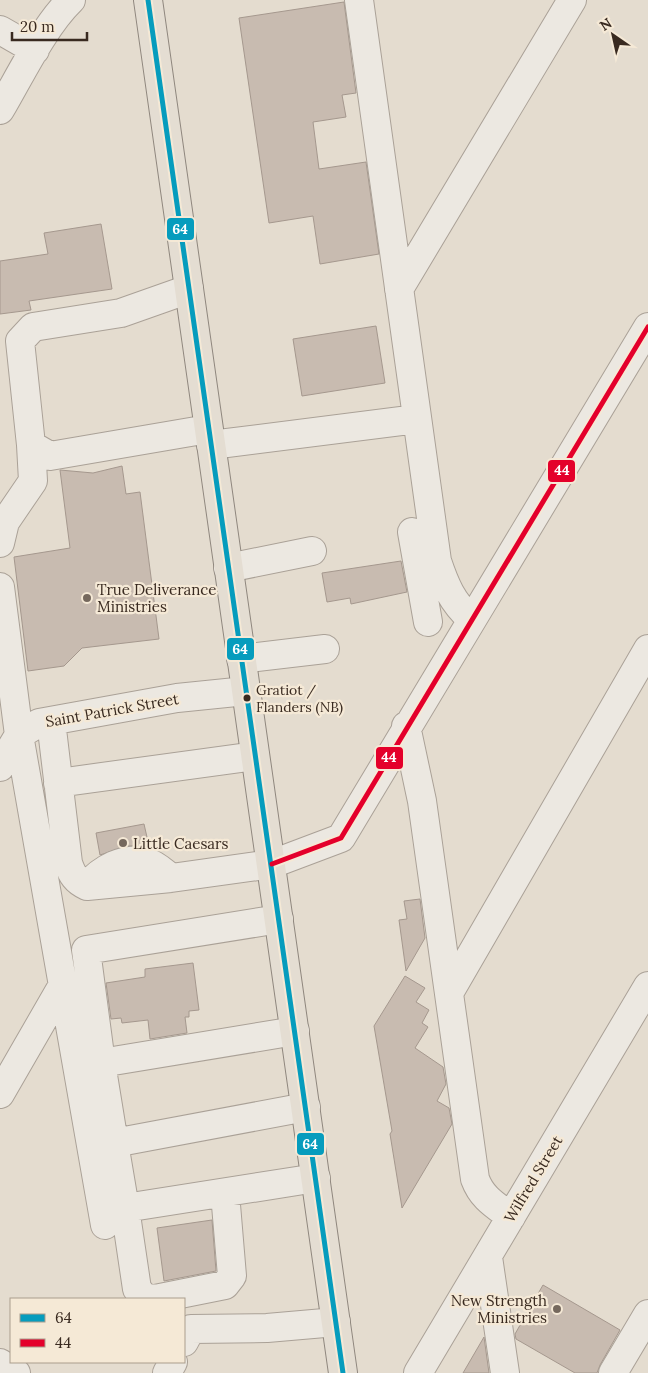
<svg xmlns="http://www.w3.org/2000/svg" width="648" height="1373" font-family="Lora,serif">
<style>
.building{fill:#c8bbb0;stroke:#a5988e}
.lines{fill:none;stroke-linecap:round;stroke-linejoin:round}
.minor-casing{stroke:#aaa197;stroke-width:30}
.major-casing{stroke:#8f877e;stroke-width:30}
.minor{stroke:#ece8e1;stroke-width:28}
.major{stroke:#e4ddd2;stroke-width:28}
.bus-1-casing{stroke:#f5e9d6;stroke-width:9}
.bus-2-casing{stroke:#f5e9d6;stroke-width:9}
.bus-1{stroke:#069cbd;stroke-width:5}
.bus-2{stroke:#e4002b;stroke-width:5}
.poi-dot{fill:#75685d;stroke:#f5e9d6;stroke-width:2}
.bus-dot{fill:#392a20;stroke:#f5e9d6;stroke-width:2}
.labels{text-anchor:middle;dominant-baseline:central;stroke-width:4.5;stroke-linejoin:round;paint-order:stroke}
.bus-label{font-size:14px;fill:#392a20;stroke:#f5e9d6;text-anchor:start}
.poi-label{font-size:15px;fill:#392a20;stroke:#f5e9d6;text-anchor:start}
.street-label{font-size:15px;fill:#392a20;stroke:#f5e9d6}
.line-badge{stroke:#f5e9d6;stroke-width:2}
.badge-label{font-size:14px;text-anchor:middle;font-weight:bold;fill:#fff}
</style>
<rect width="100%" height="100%" fill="#e4dccf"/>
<!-- building -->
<path class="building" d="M344,2L356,93L342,95L346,117L313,122L319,169L366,162L379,254L320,264L313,216L269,223L239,18Z
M101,224L112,289L29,301L31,310L0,314V261L48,254L44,233Z
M376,326L385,383L302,396L293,339Z
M122,466L126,494L140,492L159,639L82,648L64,666L28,671L14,557L70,548L60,470L93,473Z
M401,561L407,592L351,604L350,598L327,602L322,573Z
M144,824L149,846H127L100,855L96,833Z
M420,899L425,938L406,971L399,920L407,919L404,901Z
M193,963L199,1010L189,1011V1017H185L187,1033L150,1039L148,1020L122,1023L121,1018L111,1019L106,983L145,977V969Z
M405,976L425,988L416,1002L429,1010L422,1023L428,1027L415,1048L443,1067L446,1084L437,1101L449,1108L452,1124L402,1208L390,1134L392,1131L374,1026Z
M212,1220L216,1271L164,1281L157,1228Z
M543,1285L620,1330L600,1365L597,1373H575L516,1339L515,1334Z
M484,1337L489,1373H463Z"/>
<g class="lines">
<defs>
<path id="minor" d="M359,0L437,561C445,585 452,602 471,619
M0,30L35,50
M0,110C20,76 44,26 71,0
M189,289L121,313L33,327L20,341L31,445L50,456L208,429
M399,289L572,0
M211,445L417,419
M412,532L428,622
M0,543L5,522L33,481L31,445
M228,568L312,551
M0,587L19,735L105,1225
M241,659L325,649
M51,721L68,863C72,875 76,881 87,886L171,878L272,864L341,838L648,327
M406,726L422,801L475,1179C482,1198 495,1205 511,1217
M0,767L19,735L39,723L177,698L246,691
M58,783L255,756
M87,886C101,869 124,856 147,862C157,865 163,872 171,878
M279,919L86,950L101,1063L295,1031
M449,993L648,649
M101,1063L114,1143
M0,1094L64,983
M306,1107L114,1143L125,1208L316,1178
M125,1208L137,1289L144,1297L155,1299L225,1285L232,1276L225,1193
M488,1257L505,1373
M184,1342L191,1329L267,1328L336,1322
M0,1363L16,1373
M167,1373L173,1362
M418,1373L648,986
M613,1373L648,1314"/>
<path id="major" d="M148,0L343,1373"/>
</defs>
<!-- minor casing -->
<use href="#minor" class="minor-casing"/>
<!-- major casing -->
<use href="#major" class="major-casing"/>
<!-- minor -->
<use href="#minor" class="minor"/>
<!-- major -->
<use href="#major" class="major"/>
<defs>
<path id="bus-1" d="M148,0L343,1373"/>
<path id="bus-2" d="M272,864L341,838L648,327"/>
</defs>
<!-- bus-1 casing -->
<use href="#bus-1" class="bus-1-casing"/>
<!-- bus-2 casing -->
<use href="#bus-2" class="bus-2-casing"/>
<!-- bus-1 -->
<use href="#bus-1" class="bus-1"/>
<!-- bus-2 -->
<use href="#bus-2" class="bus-2"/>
</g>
<!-- markers -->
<g class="poi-dot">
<circle cx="87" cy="598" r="5"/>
<circle cx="123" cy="843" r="5"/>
<circle cx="557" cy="1309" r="5"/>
</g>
<circle class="bus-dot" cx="247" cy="698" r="4.5"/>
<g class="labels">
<!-- bus labels -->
<g class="bus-label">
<text x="256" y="690">Gratiot /<tspan x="256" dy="17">Flanders (NB)</tspan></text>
</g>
<!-- poi labels -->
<g class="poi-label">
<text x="97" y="589">True Deliverance<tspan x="97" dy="17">Ministries</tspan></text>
<text x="133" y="843">Little Caesars</text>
<text x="547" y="1300" text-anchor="end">New Strength<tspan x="547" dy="17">Ministries</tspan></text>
</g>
<!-- street labels -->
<g class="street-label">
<text transform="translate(112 710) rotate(-10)">Saint Patrick Street</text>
<text transform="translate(533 1179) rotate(-59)">Wilfred Street</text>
</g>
</g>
<g class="line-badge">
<rect x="166" y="217" width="29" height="24" rx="5" fill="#069cbd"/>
<rect x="547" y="459" width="29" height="24" rx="5" fill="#e4002b"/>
<rect x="226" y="637" width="29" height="24" rx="5" fill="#069cbd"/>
<rect x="375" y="746" width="29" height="24" rx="5" fill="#e4002b"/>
<rect x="296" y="1132" width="29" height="24" rx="5" fill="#069cbd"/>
</g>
<g class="badge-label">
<text x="180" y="234">64</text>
<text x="562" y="475">44</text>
<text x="240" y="654">64</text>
<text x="389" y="762">44</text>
<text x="310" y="1149">64</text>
</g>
<!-- legend -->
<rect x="10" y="1298" width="175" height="65" fill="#f5e9d6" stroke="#aa9d8d"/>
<rect x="20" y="1314" width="25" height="8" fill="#069cbd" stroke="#aa9d8d"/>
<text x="55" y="1323" font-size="15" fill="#392a20">64</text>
<rect x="20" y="1339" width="25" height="8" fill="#e4002b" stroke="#aa9d8d"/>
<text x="55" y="1348" font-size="15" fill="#392a20">44</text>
<!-- north arrow -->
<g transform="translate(613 35) rotate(326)" stroke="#f5e9d6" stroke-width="4" paint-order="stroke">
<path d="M0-4L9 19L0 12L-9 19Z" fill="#392a20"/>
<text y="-8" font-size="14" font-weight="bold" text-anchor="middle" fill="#392a20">N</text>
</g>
<!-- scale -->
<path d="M12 32v8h75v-8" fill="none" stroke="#392a20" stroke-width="2.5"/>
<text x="20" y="32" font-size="15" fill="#392a20" stroke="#f5e9d6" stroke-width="4" paint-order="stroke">20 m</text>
</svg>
